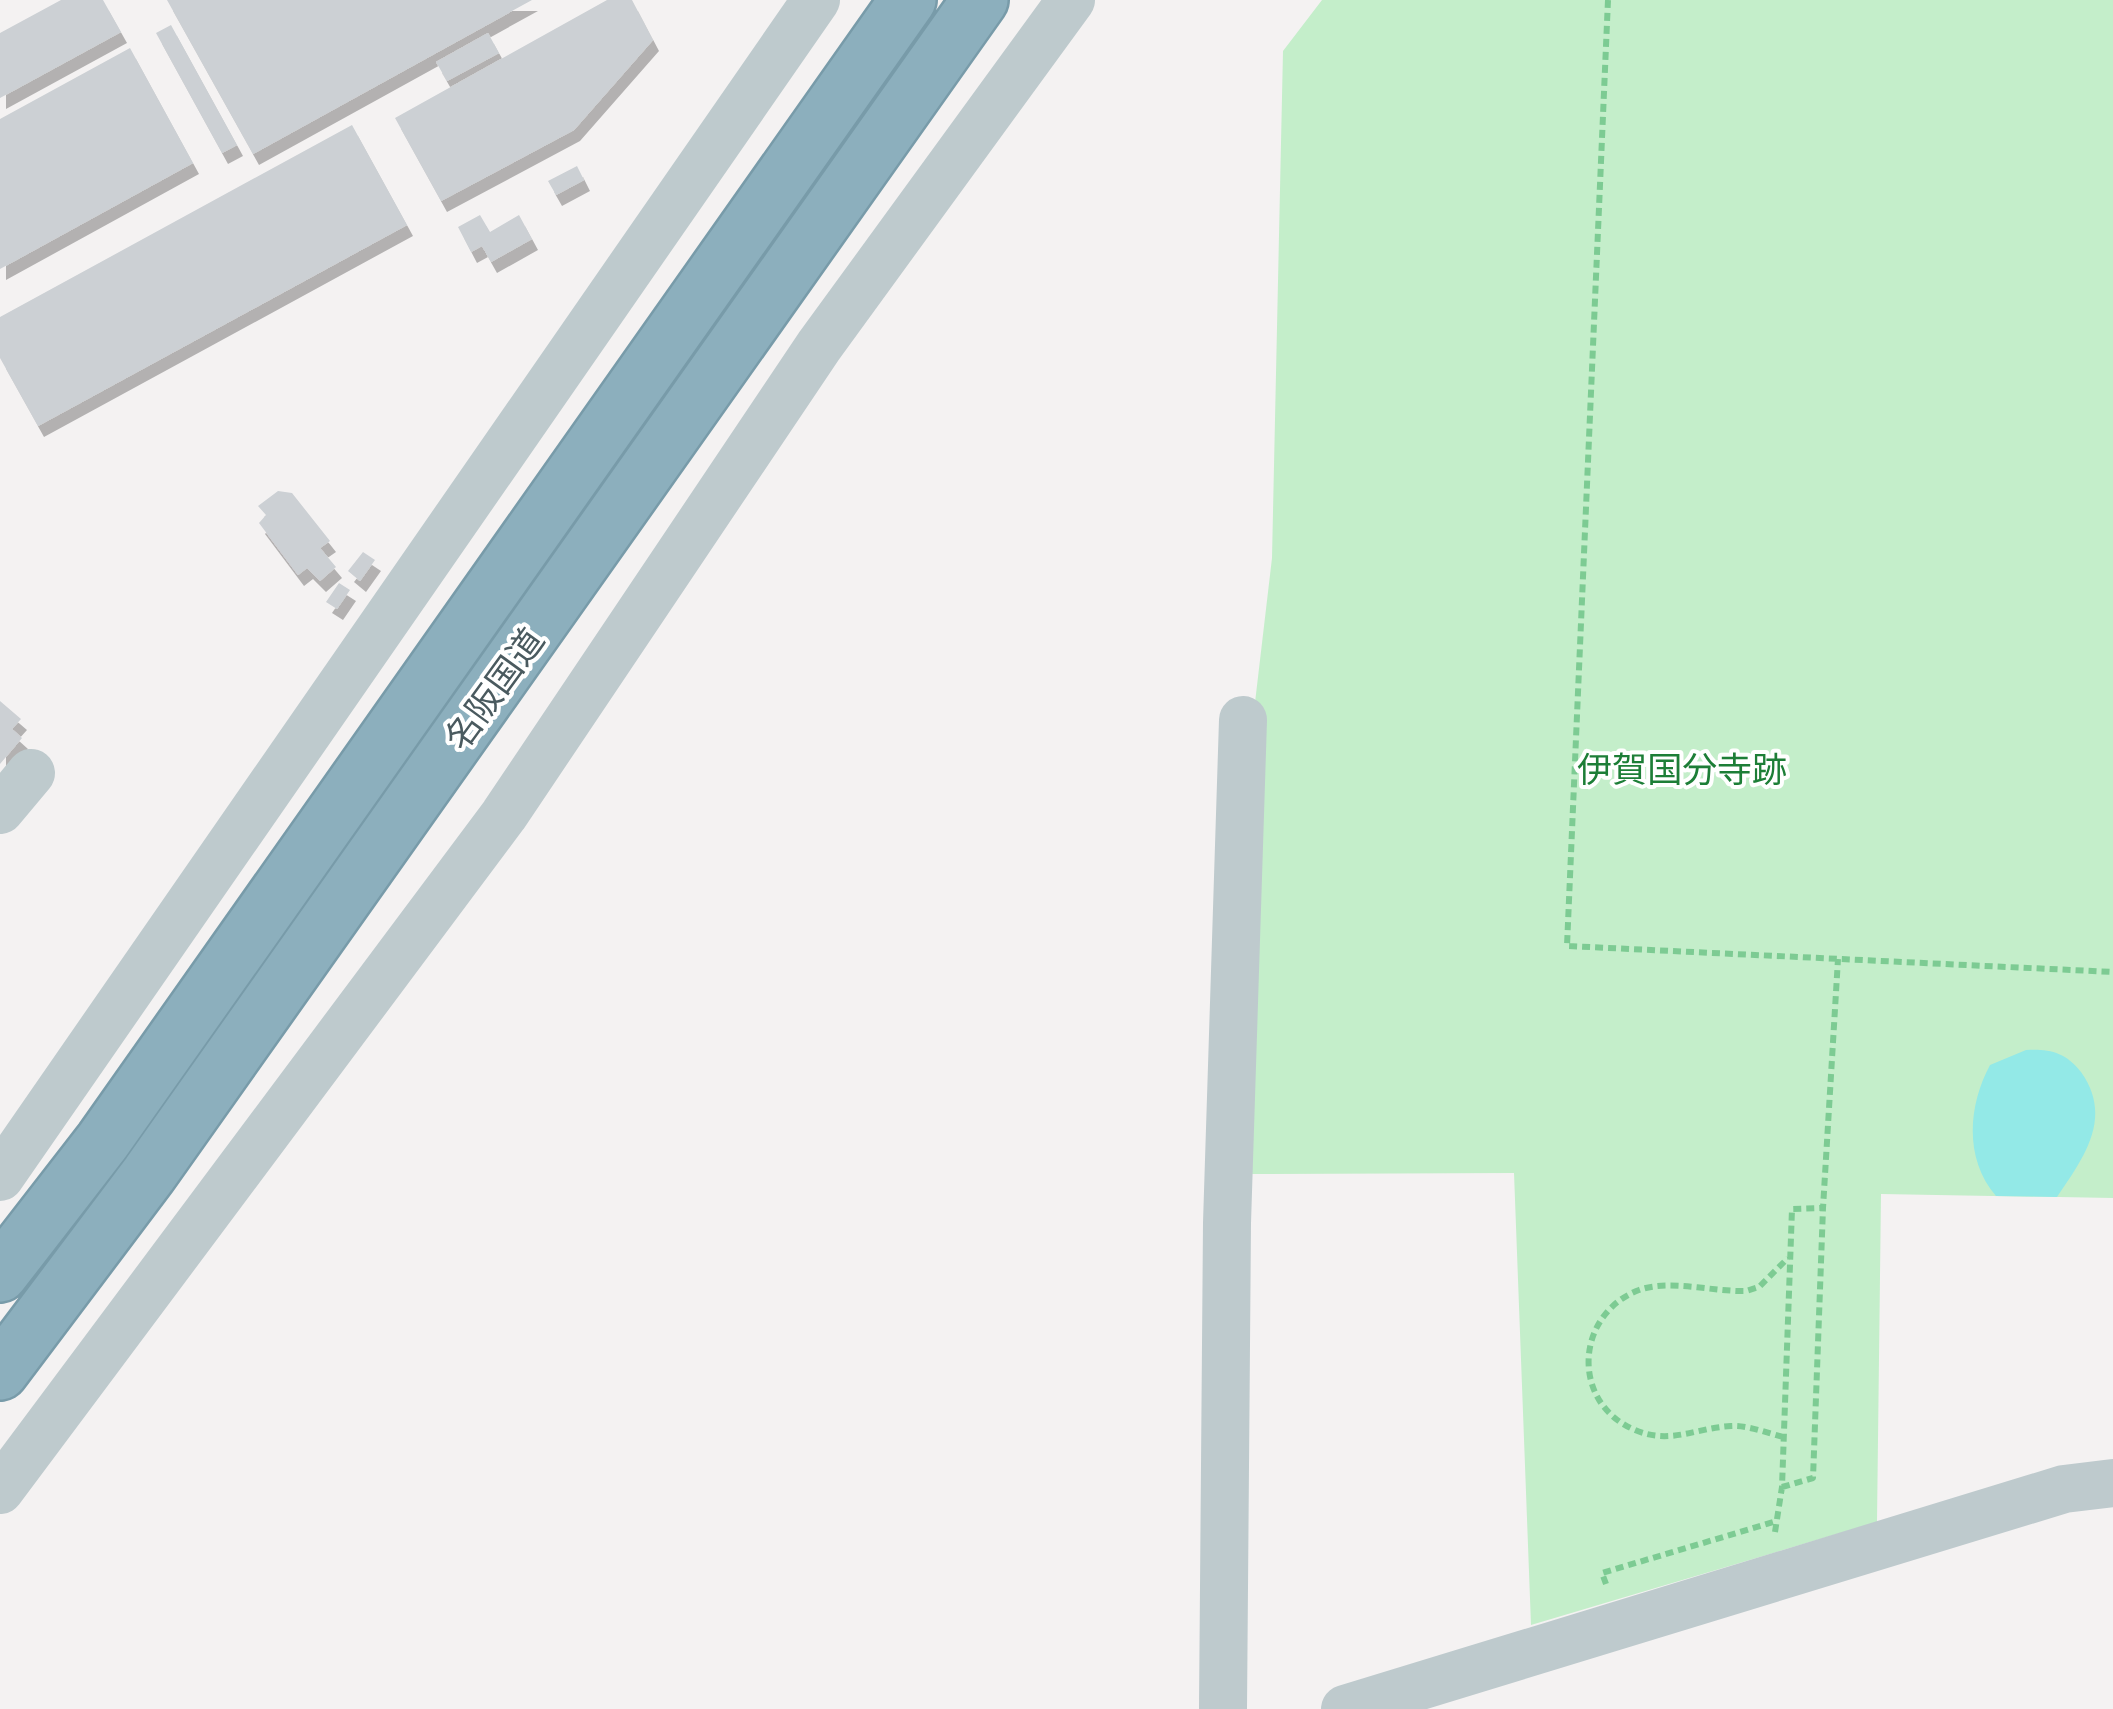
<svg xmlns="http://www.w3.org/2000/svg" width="2113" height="1709" font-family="Barlow,'Noto Sans JP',sans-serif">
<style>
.green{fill:#c4eeca}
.water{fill:#93e9e7}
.building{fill:#ccd0d4;filter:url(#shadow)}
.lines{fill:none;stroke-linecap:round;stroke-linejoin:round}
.highway-casing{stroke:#789ba9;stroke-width:60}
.path{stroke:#7dcb93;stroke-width:6;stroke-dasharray:8 5;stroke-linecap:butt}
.minor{stroke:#becacd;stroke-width:48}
.highway{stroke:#8cafbd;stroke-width:55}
.labels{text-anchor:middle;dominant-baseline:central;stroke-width:8;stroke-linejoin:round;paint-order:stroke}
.street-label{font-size:35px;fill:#4a5a5f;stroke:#fff}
.park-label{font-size:35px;fill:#1d7e37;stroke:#fff}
</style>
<defs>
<filter id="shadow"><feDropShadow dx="6" dy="11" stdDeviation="0" flood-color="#0004"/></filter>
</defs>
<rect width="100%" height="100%" fill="#f4f2f2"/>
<!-- green -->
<path class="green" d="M1322,0H2113V1198L1881,1194L1877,1522L1531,1625L1514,1173L1239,1174L1254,711L1272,558L1283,51Z"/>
<!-- water -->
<path class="water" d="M2026,1050C2050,1049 2065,1052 2081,1072C2113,1117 2085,1156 2057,1197L1996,1196C1964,1159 1968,1106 1990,1065Z"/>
<!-- building -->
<path class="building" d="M61,0H103L121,32L0,98V33Z
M167,0H532L253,154Z
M607,0H632L653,40L574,130L441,201L395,118Z
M171,25L237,145L222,153L156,33Z
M488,33L499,53L447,81L436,62Z
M130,48L193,163L0,269V119Z
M352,125L407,225L38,426L0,358V317Z
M577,166L584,180L556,195L548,181Z
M480,215L490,232L519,215L532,239L491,262L482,246L471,252L458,227Z
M278,491L292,493L330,541L320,548L336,567L320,581L307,568L298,575L259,523L266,515L258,506Z
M363,552L375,560L360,581L348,571Z
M339,583L350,590L337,609L326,602Z
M0,701L21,719L12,729L22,738L0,764Z"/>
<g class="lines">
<defs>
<path id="highway" d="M0,1274L103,1141L908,0
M0,1372L149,1174L980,0"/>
</defs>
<!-- highway casing -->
<use href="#highway" class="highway-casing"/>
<!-- path -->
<path class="path" d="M1608,0L1567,946L2113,972
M1783,1437C1767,1433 1747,1425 1731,1426C1695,1428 1670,1445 1635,1430C1570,1403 1575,1314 1639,1290C1669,1279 1714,1292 1746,1291L1759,1287L1788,1258
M1782,1487L1813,1478L1823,1208
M1775,1532L1782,1487L1792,1209L1823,1208L1838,959
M1606,1584L1602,1573L1777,1521"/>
<!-- minor -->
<path class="minor" d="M0,810L31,773
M0,1177L816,0
M0,1490L504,815L819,346L1071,0
M1223,1709L1227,1223L1243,720
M1345,1709L2064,1489L2113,1483"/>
<!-- highway -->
<use href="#highway" class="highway"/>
</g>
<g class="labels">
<!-- street labels -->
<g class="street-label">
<text transform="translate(493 688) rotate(-54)">名阪国道</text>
</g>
<!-- park labels -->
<g class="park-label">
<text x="1682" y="768">伊賀国分寺跡</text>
</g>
</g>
</svg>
